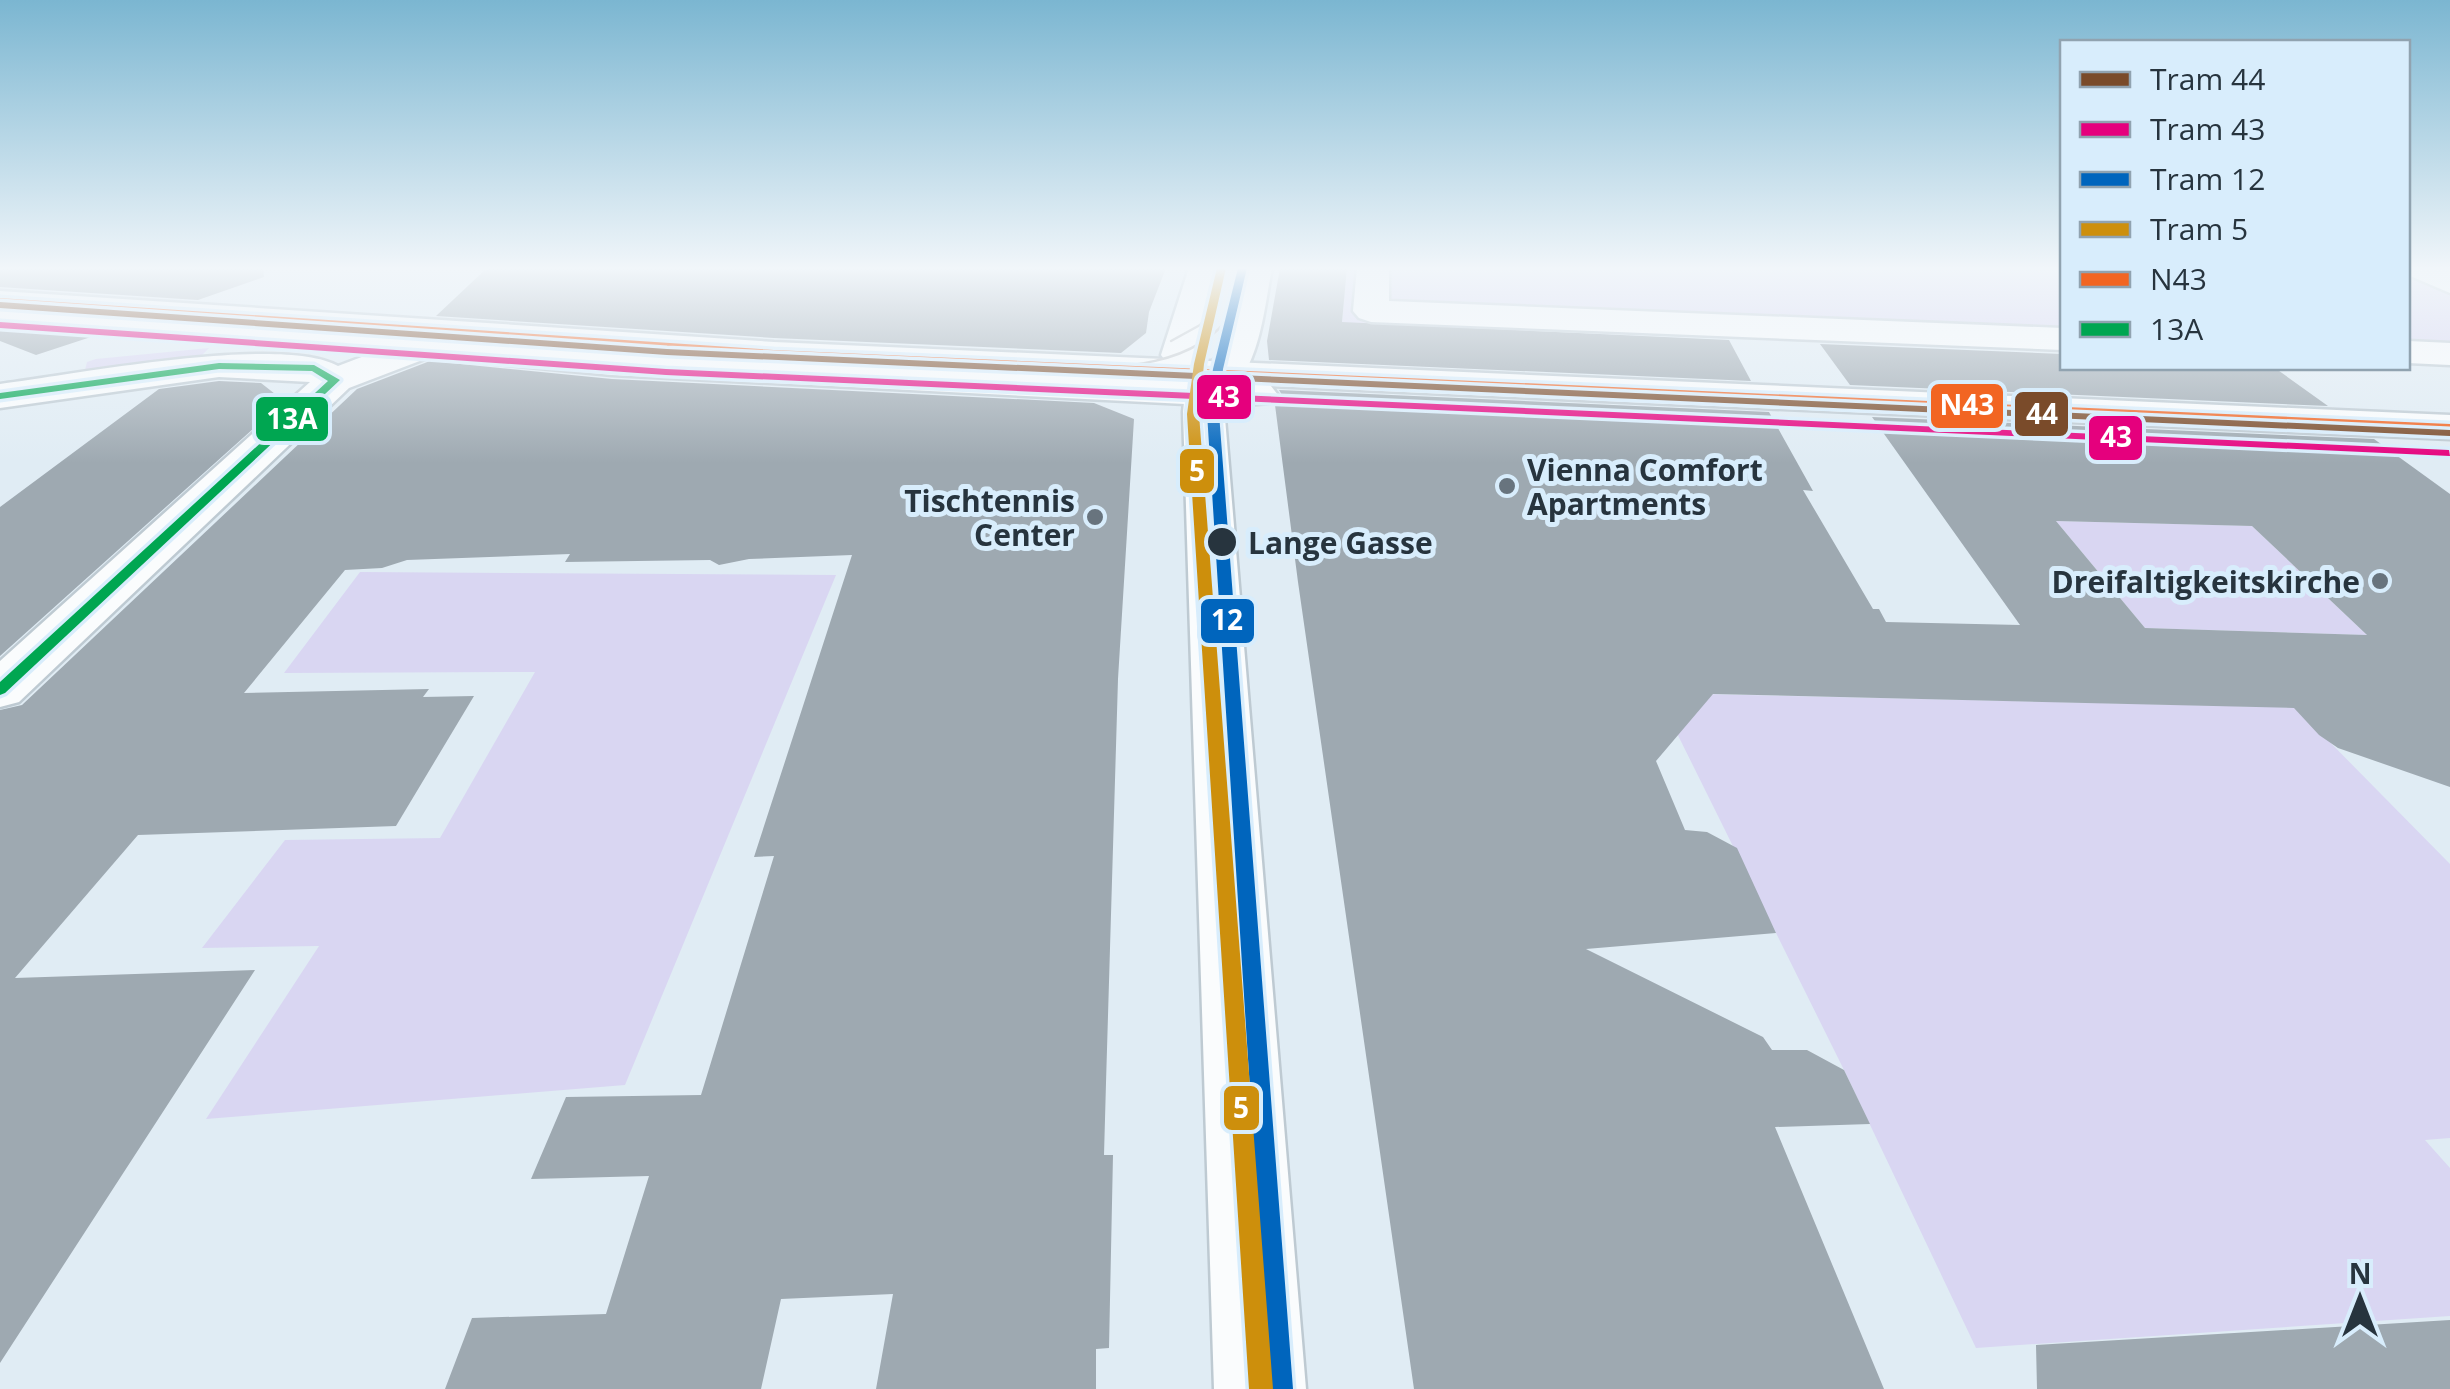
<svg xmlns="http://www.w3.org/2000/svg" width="2450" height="1389" font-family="'Open Sans',sans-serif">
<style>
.green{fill:#d9d6f2}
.building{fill:#9ea9b1;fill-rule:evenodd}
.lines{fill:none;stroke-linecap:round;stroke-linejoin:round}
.minor-casing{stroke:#becad2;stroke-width:5}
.major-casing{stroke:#becad2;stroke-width:5}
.minor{fill:#fafcfd;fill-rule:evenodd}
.major{fill:#fafcfd;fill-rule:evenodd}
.tram{stroke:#c8cccf;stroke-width:2.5}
.bus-1-casing{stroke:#d8edfc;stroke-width:7}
.bus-2-casing{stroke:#d8edfc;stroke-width:7}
.bus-1{fill:#f26522;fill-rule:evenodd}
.bus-2{fill:#00a651;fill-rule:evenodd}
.tram-1-casing{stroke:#d8edfc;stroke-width:7}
.tram-2-casing{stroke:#d8edfc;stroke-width:7}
.tram-3-casing{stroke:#d8edfc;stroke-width:7}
.tram-4-casing{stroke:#d8edfc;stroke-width:7}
.tram-1{fill:#7a4b2a;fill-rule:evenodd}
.tram-2{fill:#e5007d;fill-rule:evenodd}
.tram-3{fill:#0065bd;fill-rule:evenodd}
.tram-4{fill:#cd8f0c;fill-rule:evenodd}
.poi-dot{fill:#68747e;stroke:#d8edfc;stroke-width:4}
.stop-dot{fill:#27343e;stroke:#d8edfc;stroke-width:4}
.labels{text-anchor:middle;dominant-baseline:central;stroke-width:10;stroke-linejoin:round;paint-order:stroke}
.poi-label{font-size:30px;font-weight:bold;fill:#27343e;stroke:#d8edfc;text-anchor:end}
.stop-label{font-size:30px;font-weight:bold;fill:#27343e;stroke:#d8edfc;text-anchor:start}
.line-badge{stroke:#d8edfc;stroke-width:4}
.badge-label{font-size:28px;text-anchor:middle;font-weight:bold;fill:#fff}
</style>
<rect width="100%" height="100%" fill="#e0ecf4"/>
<!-- green -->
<path class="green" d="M1347,268H2062V351L1342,323Z
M2408,268H2450V366L2408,365Z
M209,348L198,359L85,370L87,362L96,359Z
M2056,521L2252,526L2367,635L2145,628Z
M360,572L836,575L625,1085L206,1119L319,946L202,948L285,840L440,838L535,672L284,673Z
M1657,693L2324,708L2311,723L2450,864V1138L2425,1140L2450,1168V1316L1976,1348L1844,1070Z"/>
<!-- building -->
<path class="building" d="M0,268H263L264,277L198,300L0,287Z
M487,268H1166L1149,312L1146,333L1121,353L774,338L436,316Z
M1280,268H1347L1342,322L1729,340L1751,381L1269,360L1267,341Z
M0,329L97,335L36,355L0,341Z
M1820,344L2062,354V368H2275L2328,406L1850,385Z
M430,361L612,379L1094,403L1134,419L1118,679L1106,1083L1104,1155H1113L1109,1348L1096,1349V1389H876L893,1294L781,1299L761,1389H445L472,1318L606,1314L649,1176L531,1179L566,1097L701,1095L774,856L754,857L852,555L749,559L719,565L710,560L565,562L570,554L407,560L382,568L345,570L244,693L429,689L423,697L474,696L396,826L138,835L15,978L255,970L0,1363V710L22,705L357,389Z
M219,381L261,383L284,401L0,656V507L159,389Z
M1279,390L1769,412L1813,491L1803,490L1873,609H1879L1886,622L2020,625L1872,417L2374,439L2450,494V787L2338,748L2319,735L2294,708L1713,694L1656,761L1685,830L1707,832L1737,848L1776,933L1586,949L1763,1037L1772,1050H1807L1844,1070L1870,1124L1775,1127L1884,1389H1414L1298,582L1275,405L1282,395ZM2056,521L2252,526L2367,635L2145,628Z
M2450,1320V1389H2037L2036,1345Z"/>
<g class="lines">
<defs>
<path id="minor" d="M1357,268H1389V301L2062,328V350L1371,322L1359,318L1353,311Z
M2408,268L2450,270V293L2408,275Z
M0,291L774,342L2450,415V439L1271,386L1278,395L1272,403L1224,406L1306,1389H1214L1183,412L1185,393L1197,383L774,364L440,341L443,346L438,354L349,388L19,702L0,707V661L310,382L219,377L0,408V384C71,375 281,334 338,366L409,339L0,311Z
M2408,341L2450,343V365L2408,363Z"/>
<path id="major" d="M1189,268H1221L1199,355L1193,363H1167L1161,355Z
M1240,268H1272C1263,313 1259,391 1205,405L612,375L249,340L0,325V303L249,318L612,353L1195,381L1218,355Z"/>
</defs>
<!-- minor casing -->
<use href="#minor" class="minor-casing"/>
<!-- major casing -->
<use href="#major" class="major-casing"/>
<!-- minor -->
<use href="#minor" class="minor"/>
<!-- major -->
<use href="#major" class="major"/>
<!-- tram -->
<path class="tram" d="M1171,341L1200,325L1214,309
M1050,369C1112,368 1194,370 1232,313"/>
<defs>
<path id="bus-1" d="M0,298L774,350L2450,424V430L774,356L0,304Z"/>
<path id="bus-2" d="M219,363L314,365L340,380L5,693L0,695V682L328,381L312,371L219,369L0,399V393Z"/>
</defs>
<!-- bus-1 casing -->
<use href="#bus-1" class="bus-1-casing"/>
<!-- bus-2 casing -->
<use href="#bus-2" class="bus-2-casing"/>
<!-- bus-1 -->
<use href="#bus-1" class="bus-1"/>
<!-- bus-2 -->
<use href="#bus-2" class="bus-2"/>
<defs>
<path id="tram-1" d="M0,302L667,349L2450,430V436L667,355L0,308Z"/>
<path id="tram-2" d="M0,322L666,369L2449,450L2450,456L666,375L0,328Z"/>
<path id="tram-3" d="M1238,268H1247L1223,369L1219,413L1293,1389H1269L1207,413L1213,369Z"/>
<path id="tram-4" d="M1217,268H1226L1204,364L1199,414L1273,1389H1249L1187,414L1194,364Z"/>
</defs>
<!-- tram-1 casing -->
<use href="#tram-1" class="tram-1-casing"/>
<!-- tram-2 casing -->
<use href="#tram-2" class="tram-2-casing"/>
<!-- tram-3 casing -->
<use href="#tram-3" class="tram-3-casing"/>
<!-- tram-4 casing -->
<use href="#tram-4" class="tram-4-casing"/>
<!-- tram-1 -->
<use href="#tram-1" class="tram-1"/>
<!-- tram-2 -->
<use href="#tram-2" class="tram-2"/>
<!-- tram-3 -->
<use href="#tram-3" class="tram-3"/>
<!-- tram-4 -->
<use href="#tram-4" class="tram-4"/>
</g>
<!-- sky -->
<linearGradient id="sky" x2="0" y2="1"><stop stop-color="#7bb6d1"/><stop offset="0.58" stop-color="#f1f6fa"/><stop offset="1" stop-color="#f1f6fa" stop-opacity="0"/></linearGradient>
<rect width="2450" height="463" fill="url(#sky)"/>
<!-- markers -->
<g class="poi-dot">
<circle cx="1507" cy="486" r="10"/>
<circle cx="1095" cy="517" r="10"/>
<circle cx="2380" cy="581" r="10"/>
</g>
<circle class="stop-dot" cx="1222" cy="542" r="16"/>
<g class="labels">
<!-- poi labels -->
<g class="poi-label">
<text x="1527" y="469" text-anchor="start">Vienna Comfort<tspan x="1527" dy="34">Apartments</tspan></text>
<text x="1075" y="500">Tischtennis<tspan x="1075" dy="34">Center</tspan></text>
<text x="2360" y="581">Dreifaltigkeitskirche</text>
</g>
<!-- stop labels -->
<g class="stop-label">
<text x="1248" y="542">Lange Gasse</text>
</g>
</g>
<g class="line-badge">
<rect x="1195" y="373" width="58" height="48" rx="10" fill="#e5007d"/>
<rect x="1929" y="382" width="76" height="48" rx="10" fill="#f26522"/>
<rect x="2013" y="390" width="57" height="48" rx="10" fill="#7a4b2a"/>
<rect x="254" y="395" width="76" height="48" rx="10" fill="#00a651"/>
<rect x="2087" y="414" width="57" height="48" rx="10" fill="#e5007d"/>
<rect x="1178" y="447" width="38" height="48" rx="10" fill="#cd8f0c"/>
<rect x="1199" y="597" width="57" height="48" rx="10" fill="#0065bd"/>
<rect x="1222" y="1084" width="39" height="48" rx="10" fill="#cd8f0c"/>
</g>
<g class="badge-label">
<text x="1224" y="407">43</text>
<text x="1967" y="415">N43</text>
<text x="2042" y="424">44</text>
<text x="292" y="429">13A</text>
<text x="2116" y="447">43</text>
<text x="1197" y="481">5</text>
<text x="1227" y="630">12</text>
<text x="1241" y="1118">5</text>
</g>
<!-- legend -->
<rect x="2060" y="40" width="350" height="330" fill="#d8edfc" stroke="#91a3b0" stroke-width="2.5"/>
<rect x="2080" y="72" width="50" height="15" fill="#7a4b2a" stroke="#91a3b0" stroke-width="2.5"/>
<text x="2150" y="90" font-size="30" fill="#27343e">Tram 44</text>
<rect x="2080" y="122" width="50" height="15" fill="#e5007d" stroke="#91a3b0" stroke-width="2.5"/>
<text x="2150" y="140" font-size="30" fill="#27343e">Tram 43</text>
<rect x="2080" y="172" width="50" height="15" fill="#0065bd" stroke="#91a3b0" stroke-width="2.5"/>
<text x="2150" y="190" font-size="30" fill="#27343e">Tram 12</text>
<rect x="2080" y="222" width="50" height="15" fill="#cd8f0c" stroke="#91a3b0" stroke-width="2.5"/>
<text x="2150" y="240" font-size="30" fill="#27343e">Tram 5</text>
<rect x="2080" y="272" width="50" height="15" fill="#f26522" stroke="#91a3b0" stroke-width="2.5"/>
<text x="2150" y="290" font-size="30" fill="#27343e">N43</text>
<rect x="2080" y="322" width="50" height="15" fill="#00a651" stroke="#91a3b0" stroke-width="2.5"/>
<text x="2150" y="340" font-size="30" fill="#27343e">13A</text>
<!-- north arrow -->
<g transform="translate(2360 1299)" stroke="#d8edfc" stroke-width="8" paint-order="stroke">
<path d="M0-8L18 38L0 25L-18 38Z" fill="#27343e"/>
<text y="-15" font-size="28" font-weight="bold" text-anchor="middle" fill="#27343e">N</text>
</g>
</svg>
